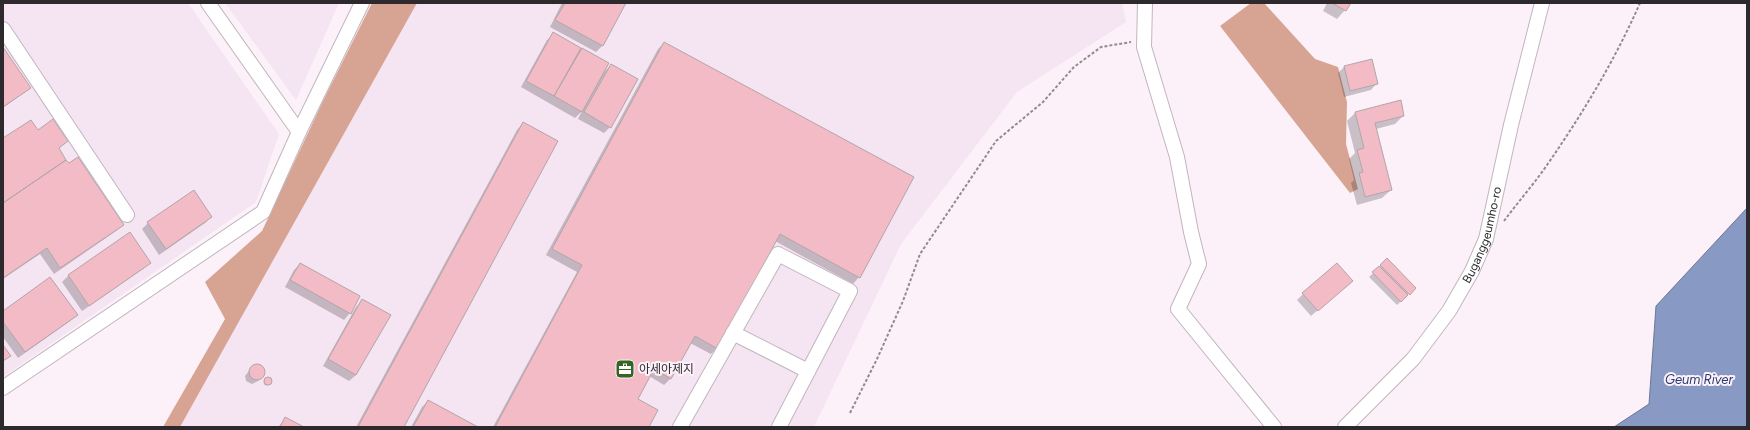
<svg xmlns="http://www.w3.org/2000/svg" width="1750" height="430" font-family="Figtree,'Noto Sans KR',sans-serif">
<style>
.built{fill:#f5e4f1}
.forest{fill:#d7a494}
.water{fill:#8899c3;stroke:#6d7796}
.shadow{fill:#0003}
.building{fill:#f2bbc5;stroke:#b3a5a8}
.lines{fill:none;stroke-linecap:round;stroke-linejoin:round}
.minor-casing{stroke:#c0b6be;stroke-width:16}
.path{stroke:#918a8f;stroke-width:2;stroke-dasharray:3 2;stroke-linecap:butt}
.minor{stroke:#fff;stroke-width:14}
.labels{text-anchor:middle;dominant-baseline:central;stroke-width:4;stroke-linejoin:round;paint-order:stroke}
.street-label{font-size:12px;fill:#2d292c;stroke:#fcf1f9}
.poi-label{font-size:12px;fill:#2d292c;stroke:#fcf1f9;text-anchor:start}
.water-label{font-size:13px;font-style:italic;fill:#283b70;stroke:#fcf1f9}
</style>
<rect width="100%" height="100%" fill="#fcf1f9"/>
<!-- built -->
<path class="built" d="M3,3H188L279,134L256,202L3,377Z
M225,3H339L296,100Z
M417,3H1122L1126,22L1017,92L901,244L814,427H180Z"/>
<!-- forest -->
<path class="forest" d="M372,3H417L180,427H163L225,319L205,282L262,231L323,101Z
M1251,3H1264L1315,59L1338,67L1347,102L1346,144L1358,189L1350,193L1220,26Z"/>
<!-- water -->
<path class="water" d="M1747,208V427H1614L1649,404L1656,306Z"/>
<!-- shadow -->
<path class="shadow" d="M562,3H625L602,46L596,52L550,27Z
M1327,3H1349L1345,10L1337,19L1323,11Z
M554,34L608,64L604,72L611,65L610,127L604,133L578,119L582,111L575,118L521,87L547,40Z
M664,43L859,277L853,284L775,241L717,348L711,354L690,343L671,378L664,385L649,376L636,399L648,427H493L577,272L546,255L658,49Z
M3,49L30,88L3,108Z
M1371,60L1377,83L1371,90L1344,97L1338,73L1344,67Z
M1355,113L1403,116L1395,124L1376,129L1391,190L1382,198L1357,205L1351,183L1354,180L1349,159L1355,153L1347,121Z
M523,123L403,427H356L517,130Z
M37,131L67,141L58,149L65,160L123,225L116,231L54,274L40,254L3,279V140Z
M211,217L205,223L159,255L142,229L148,223Z
M130,234L150,263L143,269L82,311L62,282L68,276Z
M1387,260L1415,288L1397,305L1369,277Z
M300,264L350,313L344,320L285,287L294,270Z
M1345,287L1311,316L1297,300L1303,294Z
M362,301L356,375L349,381L323,366L356,307Z
M3,312L76,314L70,321L18,358L3,337Z
M257,365L261,366L264,372L263,376L258,381L252,384L246,381L245,376L252,367Z
M263.5 382a3.5 3.5 0 1 1 7 0a3.5 3.5 0 1 1-7 0Z
M428,401L476,427H411L422,407Z
M286,418L302,427H278Z"/>
<!-- building -->
<path class="building" d="M565,3H626L603,46L555,20Z
M1332,3H1351L1346,11Z
M553,32L581,48L554,96L526,81Z
M664,42L914,177L860,278L780,234L718,349L695,336L671,379L654,369L638,399L658,410L649,427H495L582,265L552,249Z
M3,47L31,88L3,107Z
M582,48L609,63L582,112L554,96Z
M1372,59L1378,84L1350,91L1344,66Z
M611,64L638,79L611,128L584,112Z
M1401,100L1404,116L1375,123L1392,190L1365,197L1359,173L1363,172L1357,150L1364,148L1355,112Z
M53,119L68,141L59,148L66,160L3,203V138L31,120L38,130Z
M523,122L558,141L404,427H358Z
M78,157L124,225L60,268L47,248L3,278V203L66,160L69,163Z
M194,190L212,217L166,249L147,222Z
M130,232L151,263L89,306L68,275Z
M1387,258L1416,288L1410,295L1380,265Z
M300,263L360,296L351,314L290,280Z
M1337,263L1353,281L1318,311L1302,293Z
M1379,266L1408,295L1401,302L1372,272Z
M50,277L78,315L25,352L3,322V311Z
M362,299L391,315L356,375L328,359Z
M3,345L11,356L3,361Z
M249 372a8 8 0 1 1 16 0a8 8 0 1 1-16 0Z
M264 381a4 4 0 1 1 8 0a4 4 0 1 1-8 0Z
M428,400L478,427H413Z
M285,417L304,427H280Z"/>
<g class="lines">
<defs>
<g id="minor">
<path d="M1145,3L1144,47L1177,157L1191,232L1199,264L1178,309L1274,427"/>
<path d="M3,29L127,215"/>
<path d="M299,132L362,3"/>
<path d="M733,333L808,371"/>
<path d="M3,388L263,212L299,132L208,3"/>
<path d="M680,427L778,254L850,291L779,427"/>
<path id="s1" d="M1345,427L1413,359L1449,311L1472,271L1486,239L1511,125L1542,3"/>
</g>
</defs>
<!-- minor casing -->
<use href="#minor" class="minor-casing"/>
<!-- path -->
<path class="path" d="M1504,221C1518,202 1534,184 1547,165C1583,113 1615,60 1640,3
M850,413L877,359L903,301L920,254L996,141L1043,102L1074,67L1101,47L1131,42"/>
<!-- minor -->
<use href="#minor" class="minor"/>
</g>
<!-- icons -->
<defs>
<symbol id="office-square" viewBox="-11 -11 22 22"><rect x="-9" y="-9" width="18" height="18" rx="4" fill="#376524" stroke="#fcf1f9"/><path d="M-6-3h4V-5.5h4V-3h4V5H-6ZM-1-4.5V-3h2v-1.5ZM-6 0V1H6V0Z" fill="#fff"/></symbol>
</defs>
<g fill-rule="evenodd">
<use href="#office-square" x="614" y="358" width="22" height="22"/>
</g>
<g class="labels">
<!-- street labels -->
<g class="street-label">
<text stroke="none"><textPath href="#s1" startOffset="240">Buganggeumho-ro</textPath></text>
</g>
<!-- poi labels -->
<g class="poi-label">
<text x="639" y="369">아세아제지</text>
</g>
<!-- water labels -->
<g class="water-label">
<text x="1699" y="379">Geum River</text>
</g>
</g>
<!-- border -->
<rect width="1750" height="430" fill="none" stroke="#2d292c" stroke-width="8"/>
</svg>
